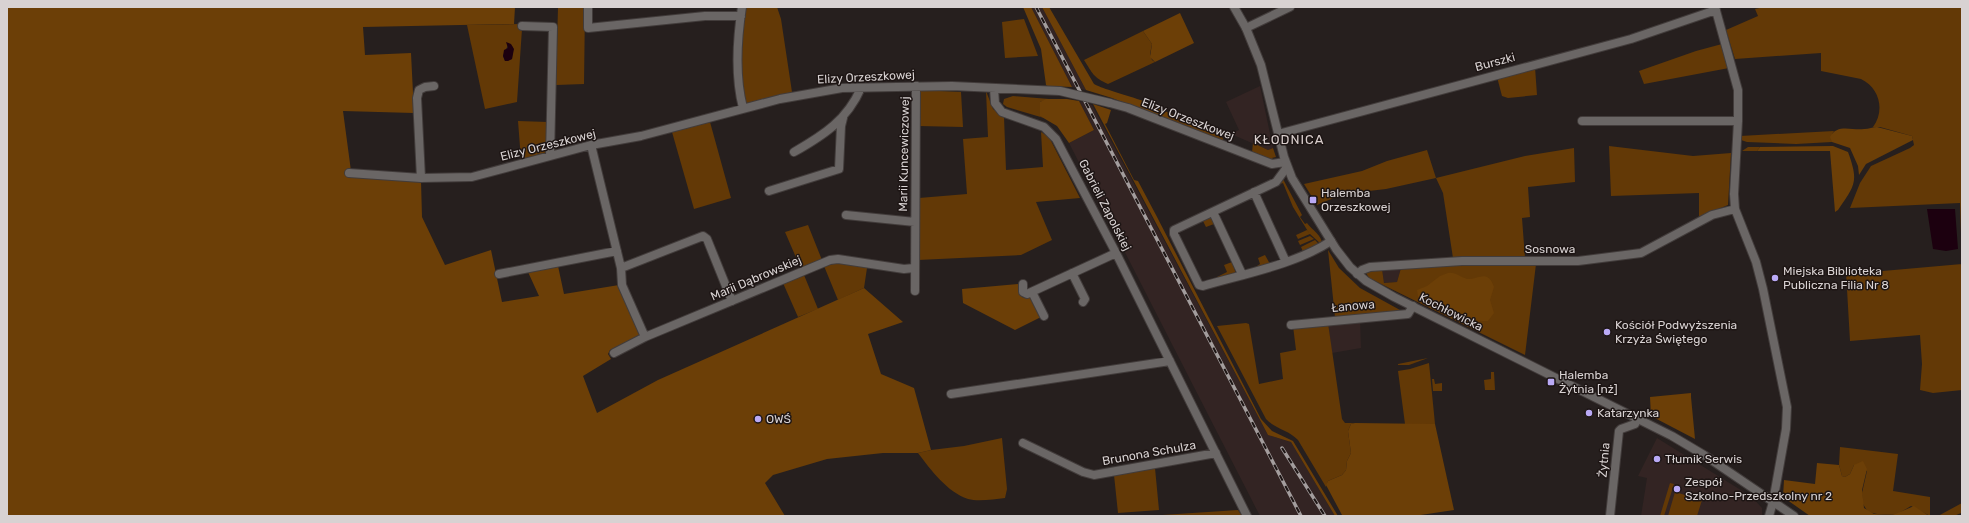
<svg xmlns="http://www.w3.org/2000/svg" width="1969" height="523" font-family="Rubik,sans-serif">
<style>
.built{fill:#332423}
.green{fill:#633906;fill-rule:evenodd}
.forest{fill:#6c3f07}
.water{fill:#1c000f}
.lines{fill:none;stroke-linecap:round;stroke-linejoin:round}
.minor-casing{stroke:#423c3b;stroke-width:10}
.tertiary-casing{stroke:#423c3b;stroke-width:10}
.minor{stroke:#6a6665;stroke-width:8}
.tertiary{stroke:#6a6665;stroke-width:8}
.rail-casing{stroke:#a39d9d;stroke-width:3.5}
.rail{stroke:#1d1514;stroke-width:2;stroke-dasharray:6;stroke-linecap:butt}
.minor-bridge-casing{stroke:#423c3b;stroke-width:10;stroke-linecap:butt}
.minor-bridge{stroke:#6a6665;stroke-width:8}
.poi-dot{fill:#baaaf6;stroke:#1d1514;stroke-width:1.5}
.labels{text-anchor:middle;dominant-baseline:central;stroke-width:3;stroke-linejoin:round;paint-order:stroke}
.street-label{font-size:12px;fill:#d8d2d2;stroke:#1d1514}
.poi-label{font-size:12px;fill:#d8d2d2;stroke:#1d1514;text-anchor:start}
.neighbourhood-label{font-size:13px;letter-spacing:1px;fill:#d9cecc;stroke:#1d1514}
</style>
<rect width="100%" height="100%" fill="#261f1e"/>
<!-- built -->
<path class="built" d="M1031,7H1042L1086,90L1072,87Z
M1260,86L1273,148L1268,150L1231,134L1239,130L1226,102Z
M1079,101L1092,105L1268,435L1291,442L1335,516H1260L1069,143L1094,130Z
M1401,268L1397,282L1384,283L1382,269Z
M1360,319L1361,348L1332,353L1328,323Z
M1657,438L1752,497L1762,508V516H1641L1647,478L1638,476Z"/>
<!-- green -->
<path class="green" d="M558,7H585L584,84L556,85Z
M745,7H777L781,19L792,92L745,104C738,72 743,39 745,7Z
M1764,7H1962V390L1933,393L1920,390L1922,364L1920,335L1850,341L1846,272L1860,273L1962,264L1960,203L1850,208L1860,183L1871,166L1910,148L1914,145L1912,136L1880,127H1873C1885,111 1880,88 1861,79L1821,71V53L1735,59L1726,30L1758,16L1755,9Z
M1024,19L1038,56L1005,58L1002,22Z
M520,24L522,29L517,102L485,109L467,25ZM508,45L513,47L512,59L507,61H505L503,56Z
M1143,31L1152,44L1150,54L1152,60L1155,62L1108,84C1093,77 1093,74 1084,60Z
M1722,44L1729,68L1644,84L1639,71L1696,51Z
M1535,67L1537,95L1508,98L1502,96L1497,77Z
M920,90L961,92L963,127L919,126Z
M986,91L993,109L1004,117L1006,170L1043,167L1041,132L1049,137L1080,198L1036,202L1052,240L1021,255L918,260L919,198L967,194L963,139L988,137Z
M1013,96L1049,99L1040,102V116L1044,118L1007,107L1003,104L1004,99Z
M1168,112L1222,137L1224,141L1168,120H1171L1172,115Z
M518,121L548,122L547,152L521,160Z
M710,122L731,198L694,209L672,132Z
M1834,131L1832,134V142L1796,144L1747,142L1741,140L1740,136Z
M1253,143L1268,150L1273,148L1276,157L1272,158L1274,160L1252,152Z
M1609,146L1693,156L1731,153L1728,205L1699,217V193L1611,196Z
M1748,147H1760L1757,151H1742Z
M1574,148L1575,182L1528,187L1530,217L1522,218L1525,258H1453L1443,193L1436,178L1386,189L1343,194L1317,205L1304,184L1362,171L1387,161L1427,150L1436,178L1525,156Z
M1283,179L1302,215L1300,217L1305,224L1307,223C1312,230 1323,236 1322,245L1310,234L1298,239L1296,235L1307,230L1309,233L1293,207L1283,183L1275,186Z
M1209,218H1211L1214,224L1206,227L1203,221L1193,225Z
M808,225L822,260L801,269L785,232Z
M1310,236L1314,239L1300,245L1298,241Z
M1315,240L1320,245L1304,254L1301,247Z
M1328,250L1339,268L1360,288L1400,310L1396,313L1335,317Z
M1265,255L1270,264L1251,270L1260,264L1258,258Z
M840,262L867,268L864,288L838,300L824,266Z
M1232,262L1236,274L1218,279L1217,277L1227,272L1224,265Z
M1536,264L1525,355L1369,278L1366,273L1371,270L1382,269L1384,283L1397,282L1401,268L1463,265Z
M804,275L818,309L798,317L783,283Z
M1246,323L1249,324L1259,384L1283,379L1280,353L1296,350L1293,326L1328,323L1342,419L1345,423H1355L1351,424L1348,431L1351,453L1347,461L1346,470L1342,475L1328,481L1326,487L1298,440C1289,430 1275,429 1266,419L1217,326Z
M1428,358L1409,365H1398V364Z
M1429,363L1435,424H1405L1398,371L1410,369Z
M1491,372H1494L1495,390H1485L1484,380L1491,379Z
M1432,379H1434L1435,384L1442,383V391H1433Z
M1002,438L1007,489L1005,498C994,499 979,502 968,499C947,492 931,470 918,453L931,450L964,446Z
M1840,447L1898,454L1893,491L1930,497V516L1911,506L1896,515L1877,514L1868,512L1863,504L1862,493L1867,471L1854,465L1850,474L1845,477L1842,476L1839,465Z
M1155,468L1159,510L1118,513L1114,475Z
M1670,483L1674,484L1664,516H1660Z
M1675,492L1702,500L1697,516H1668Z
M1962,503L1961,513L1954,516H1938Z
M1238,510L1242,516H1147Z"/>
<!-- forest -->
<path class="forest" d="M7,7H515L514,24L363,27L365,55L411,53L414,113L343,111L351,171L421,181L422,217L445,265L491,250L502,302L539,296L528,272L558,266L564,294L619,285L641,336L610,350L608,354L611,359L583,376L597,413L658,380L864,288L903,322L868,334L881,374L914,388L931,450L918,453H883L827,459L773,475L765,483L785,516H7Z
M1023,7H1031L1072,87L1047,86L1046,85L1041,49Z
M1042,7H1049L1094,84C1107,92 1170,104 1173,119L1168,120L1112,98L1086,90Z
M1180,13L1194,43L1155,62L1150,57L1152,44L1143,31Z
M1046,99H1067L1079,101L1094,130L1069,143L1057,126L1040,116V102Z
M1093,104L1111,110L1107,123L1105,124L1134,180L1138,181L1156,215L1261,419L1272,431L1293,441L1338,516H1335L1291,442L1268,435Z
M1877,127L1912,136L1913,140L1866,164L1859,175L1858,166L1850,148L1832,142L1830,137C1837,123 1853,131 1864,129C1869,129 1873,127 1877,127Z
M1833,146L1848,152C1859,182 1855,185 1838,210L1835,212L1830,151H1757L1760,147Z
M1448,273C1456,272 1460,277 1467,279C1477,280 1488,268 1494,287L1490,300L1494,313L1488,321H1482L1468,318L1441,305L1426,302L1418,297L1417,290L1427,286L1440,276Z
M1018,284L1022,297L1025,298L1031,296L1041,317L1015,330L963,303L962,289Z
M1691,393V397L1695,439L1651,416L1650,397Z
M1355,423L1435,424L1454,510L1414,516L1342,515L1326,485L1328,481L1342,475L1346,470L1347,461L1351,453L1348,431L1351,424Z
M1863,461L1867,469L1862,490L1864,508L1874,514L1893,515L1914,506L1929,516H1810L1783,497L1784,480L1815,484L1817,463L1839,465L1842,476L1845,477L1850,474L1854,465Z"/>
<!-- water -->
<path class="water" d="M506,42L511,44L514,49L512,59L508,61H505L503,56L504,50L508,48Z
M1927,209H1955L1958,249L1946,251L1933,249Z"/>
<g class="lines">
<defs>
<path id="minor" d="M588,7V28L705,16H741
M742,7C737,39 735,77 743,108
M1715,7L1738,90V121L1734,194L1735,209L1756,262L1763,289L1787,407L1786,429L1773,502L1769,516
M522,26L553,27L550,156
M1246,28L1290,7
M994,89L995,103L1002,112L1044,127L1056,139L1116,253L1247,516
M1110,103L1128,108L1272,164L1285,162
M1582,121H1738
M1278,134L1631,39L1716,10
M591,145L621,268L622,285L645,337
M794,152C824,135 847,120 861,88
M1287,167L1276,182L1174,230V234L1199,285L1203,286C1244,274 1296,264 1331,241
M349,173L421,178L472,177L591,145L641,136L780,99L842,88L952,86L1060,91
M421,178L417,98L419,90L425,87L434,86
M769,191L839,169L841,126L843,118
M1254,192L1286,262
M1213,212L1242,274
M846,215L915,222
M621,268L703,236L707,239L732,301
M1072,273L1085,299L1083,302
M499,274L617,251
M1357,274L1362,270L1370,267L1462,261H1578L1641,253L1712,215L1735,209
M1023,284V292L1027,294L1116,253
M915,291L916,86
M1032,292L1044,316
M1291,325L1408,314L1413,306
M614,353L645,337L830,260L838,259L904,269L914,268
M951,394L1170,361
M1023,443L1083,472L1094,475L1216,453
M1610,516L1619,431L1621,429L1635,424L1638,418"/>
<path id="tertiary" d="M1234,7L1246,28L1261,65L1284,157L1292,178L1336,249L1350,267L1366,281L1394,297L1672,436L1704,455L1794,516"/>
</defs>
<!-- minor casing -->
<use href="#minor" class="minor-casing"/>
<!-- tertiary casing -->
<use href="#tertiary" class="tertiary-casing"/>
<!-- minor -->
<use href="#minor" class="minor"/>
<!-- tertiary -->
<use href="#tertiary" class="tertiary"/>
<defs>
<path id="rail" d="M1036,7L1301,516
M1282,448L1325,516"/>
</defs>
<!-- rail casing -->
<use href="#rail" class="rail-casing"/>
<!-- rail -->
<use href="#rail" class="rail"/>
<defs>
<path id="minor-bridge" d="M1060,91L1110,103"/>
</defs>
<!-- minor-bridge casing -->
<use href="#minor-bridge" class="minor-bridge-casing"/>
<!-- minor-bridge -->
<use href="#minor-bridge" class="minor-bridge"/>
</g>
<!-- markers -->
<g class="poi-dot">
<rect x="1309" y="196" width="8" height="8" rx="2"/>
<circle cx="1775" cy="278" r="4"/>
<circle cx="1607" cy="332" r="4"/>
<rect x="1547" y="378" width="8" height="8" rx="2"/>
<circle cx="1589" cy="413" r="4"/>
<circle cx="758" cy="419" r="4"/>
<circle cx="1657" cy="459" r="4"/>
<circle cx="1677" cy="489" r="4"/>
</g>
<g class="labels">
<!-- street labels -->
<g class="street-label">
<text transform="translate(1495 62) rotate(-15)">Burszki</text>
<text transform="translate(866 77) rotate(-3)">Elizy Orzeszkowej</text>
<text transform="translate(1188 119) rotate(21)">Elizy Orzeszkowej</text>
<text transform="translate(548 145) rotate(-14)">Elizy Orzeszkowej</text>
<text transform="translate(904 154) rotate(-89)">Marii Kuncewiczowej</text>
<text transform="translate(1105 205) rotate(63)">Gabrieli Zapolskiej</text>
<text x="1550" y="249">Sosnowa</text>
<text transform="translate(756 278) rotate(-23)">Marii Dąbrowskiej</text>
<text transform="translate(1353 306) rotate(-5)">Łanowa</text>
<text transform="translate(1451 312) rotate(27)">Kochłowicka</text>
<text transform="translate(1149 453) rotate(-10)">Brunona Schulza</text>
<text transform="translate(1604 460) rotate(-85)">Żytnia</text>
</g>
<!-- poi labels -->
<g class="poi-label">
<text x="1321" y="193">Halemba<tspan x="1321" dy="14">Orzeszkowej</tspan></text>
<text x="1783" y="271">Miejska Biblioteka<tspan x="1783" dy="14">Publiczna Filia Nr 8</tspan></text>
<text x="1615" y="325">Kościół Podwyższenia<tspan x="1615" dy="14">Krzyża Świętego</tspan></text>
<text x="1559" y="375">Halemba<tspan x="1559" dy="14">Żytnia [nż]</tspan></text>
<text x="1597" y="413">Katarzynka</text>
<text x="766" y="419">OWŚ</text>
<text x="1665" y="459">Tłumik Serwis</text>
<text x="1685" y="482">Zespół<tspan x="1685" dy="14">Szkolno-Przedszkolny nr 2</tspan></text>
</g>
<!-- neighbourhood labels -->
<g class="neighbourhood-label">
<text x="1289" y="139">KŁODNICA</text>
</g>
</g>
<!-- border -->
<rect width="1969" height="523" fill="none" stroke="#d8d2d2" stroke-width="16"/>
</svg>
